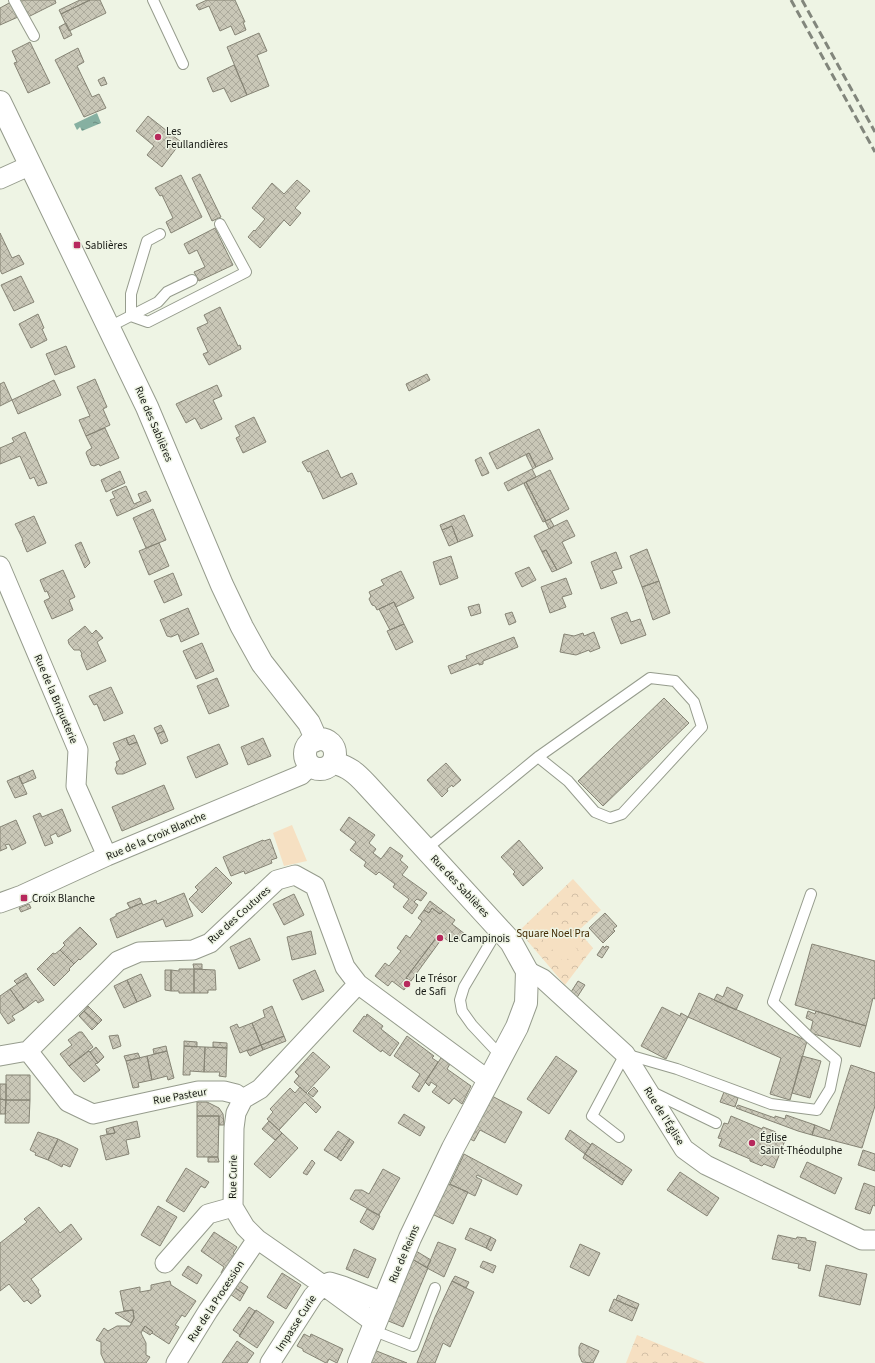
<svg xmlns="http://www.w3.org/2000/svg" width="875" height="1363" font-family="'Source Sans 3',sans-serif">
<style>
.forest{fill:url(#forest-crowns)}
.garden{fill:#f6e0c2}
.water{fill:url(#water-ripples)}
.building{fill:url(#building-cross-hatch);stroke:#868475}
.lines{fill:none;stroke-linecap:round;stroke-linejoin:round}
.service-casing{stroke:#969c8d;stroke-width:12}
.minor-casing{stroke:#969c8d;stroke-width:21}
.tertiary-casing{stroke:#969c8d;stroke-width:24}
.service{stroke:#fff;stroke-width:10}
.minor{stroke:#fff;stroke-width:19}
.tertiary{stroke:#fff;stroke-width:22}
.rail{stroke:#82867c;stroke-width:3;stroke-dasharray:8 4;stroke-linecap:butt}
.poi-dot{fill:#b7295d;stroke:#eef4e4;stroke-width:1.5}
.labels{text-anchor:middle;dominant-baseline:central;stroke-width:3;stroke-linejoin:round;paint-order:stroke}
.poi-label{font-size:11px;fill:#141611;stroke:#eef4e4;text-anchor:start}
.street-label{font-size:11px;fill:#141611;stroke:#eef4e4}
.park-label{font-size:11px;fill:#412900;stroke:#eef4e4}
</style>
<defs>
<pattern id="forest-crowns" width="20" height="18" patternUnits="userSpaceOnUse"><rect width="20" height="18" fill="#f6e0c2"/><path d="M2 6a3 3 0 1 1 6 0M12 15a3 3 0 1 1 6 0" fill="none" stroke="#d2bfa6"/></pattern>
<pattern id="water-ripples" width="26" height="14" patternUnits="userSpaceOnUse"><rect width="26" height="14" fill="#86b0a1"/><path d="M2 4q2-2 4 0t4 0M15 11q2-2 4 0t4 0" fill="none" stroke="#6c8e82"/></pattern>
<pattern id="building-cross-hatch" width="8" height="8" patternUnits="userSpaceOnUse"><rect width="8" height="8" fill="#c9c7b7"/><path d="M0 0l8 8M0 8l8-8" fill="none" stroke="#acaa9c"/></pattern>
</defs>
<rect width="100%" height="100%" fill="#eef4e4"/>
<!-- forest -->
<path class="forest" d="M573,879L601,910L578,931L593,948L565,985L519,931Z
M637,1335L705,1363H626Z"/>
<!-- garden -->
<path class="garden" d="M292,825L307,861L284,866L273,833Z
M547,916L578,950L564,962L533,929Z"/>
<!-- water -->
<path class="water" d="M97,113L101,123L82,131L80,127L77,130L74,124Z"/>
<!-- building -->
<path class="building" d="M19,0H55L56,3L28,17Z
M80,0H90L61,14L59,10Z
M90,0H100L106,13L69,31L61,14Z
M207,0H235L245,22H243L246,30L235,35L231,26L220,31L209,6L199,10L196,5Z
M11,2L18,17L0,25V8Z
M66,23L72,35L64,39L59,27Z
M259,33L267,51L257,55L269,86L247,95L227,47Z
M30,42L50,83L28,93L14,63L17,62L12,51Z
M78,48L84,62L77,66L92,97L99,94L106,108L84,117L55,60Z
M234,65L247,95L231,102L224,88L213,92L207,78Z
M104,77L107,84L101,86L98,80Z
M148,116L181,142L162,167L147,155L154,146L136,131Z
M200,174L221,217L212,221L192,178Z
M181,175L202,217L171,233L166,222L173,218L162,195L160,196L155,188Z
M297,180L310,191L295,208L301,213L290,226L284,220L260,248L248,237L254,230L255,231L265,219L252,208L272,183L284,194Z
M215,228L233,265L199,281L194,272L205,267L197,250L189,254L184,244Z
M0,233L12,258L19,255L24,264L2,274L0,270Z
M21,276L34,302L14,311L1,285Z
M220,307L238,346L240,345L241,349L209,365L203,354L208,352L197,328L208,323L204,315Z
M38,314L44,328L42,329L47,340L31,348L19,324Z
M66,346L75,367L55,375L46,354Z
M427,374L430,380L409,391L406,384Z
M95,379L107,407L103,409L110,425L86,436L79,420L90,416L77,387Z
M54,380L61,395L18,414L12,400Z
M4,382L12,400L0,406V384Z
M217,385L222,396L213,400L222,419L201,429L195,418L186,423L176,404Z
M254,417L266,442L243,453L236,438L240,436L235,426Z
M105,428L119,458L100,466L99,464L94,466L91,465L86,453L87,451L92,448L86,436Z
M539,429L553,459L536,467L529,453L497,469L489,453Z
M25,432L47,483L38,486L34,477L30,479L20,456L0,464V448L14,442L12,438Z
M328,450L341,478L352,473L357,484L323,499L310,471L308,472L302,462Z
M529,453L536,467L533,469L526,455Z
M481,457L489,473L482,476L475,460Z
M532,469L536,477L508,491L504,483Z
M550,470L569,509L546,521L526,482Z
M120,471L125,483L106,492L101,480Z
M526,482L546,521L543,522L524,484Z
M126,486L134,504L141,501L138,494L146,491L151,501L117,516L110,500L115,498L112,492Z
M153,509L166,540L146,548L133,518Z
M464,515L473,536L458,542L452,526L442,530L440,525Z
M34,516L46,543L27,552L22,540H23L15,524Z
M550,519L554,526L549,529L545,521Z
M567,520L575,536L562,542L572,563L557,570L546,550L542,552L534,536Z
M452,526L458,542L449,546L442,530Z
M81,542L90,563L85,568L75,545Z
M159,543L169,566L149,575L139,551Z
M647,549L659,581L642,587L630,556Z
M546,550L557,570L552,572L542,552Z
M616,552L622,568L612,571L617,583L601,589L591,562Z
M451,556L458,578L440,585L433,562Z
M529,567L536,580L522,587L515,573Z
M63,570L75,597L69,600L73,610L52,619L44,601L50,598L47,591L45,592L40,580Z
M401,571L414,598L396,607L394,602L377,610L375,606L372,605L369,599L371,596L369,592L384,585L381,580Z
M173,573L182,595L164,603L154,581Z
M566,578L572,594L562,597L566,607L550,613L541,587Z
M659,581L670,613L653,620L642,587Z
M394,602L404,624L390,630L379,609Z
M479,604L481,613L471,616L468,607Z
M188,608L199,634L181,642L178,634L171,637L167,636L160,620Z
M512,612L516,622L509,625L505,614Z
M627,612L631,622L640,619L646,635L621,644L611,618Z
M404,624L413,642L396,650L387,631Z
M85,626L92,634L96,630L103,638L97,642L106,661L87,670L81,655L82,654L80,650H74L69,644L68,640Z
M594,632L600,648L590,652L589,650L576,655L560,652L564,634L574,636L583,633L584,636Z
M514,637L518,647L483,661V664L479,665V663L451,674L448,666L467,659L466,656Z
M202,643L214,671L196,679L183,651Z
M217,678L229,706L209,714L197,686Z
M111,687L123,713L104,721L97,704L94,705L89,696Z
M664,698L689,723L603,806L578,781Z
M161,725L164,731L157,734L154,728Z
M164,731L168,741L161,744L157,734Z
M134,735L137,742L129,745L126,738Z
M126,738L129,745L137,742L146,764L123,774H117L115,769L117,765L116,762L120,760L113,743Z
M263,738L271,756L248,765L241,747Z
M219,744L228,764L196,778L187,757Z
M446,763L461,780L453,787L452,785L447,789L448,791L442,797L427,780Z
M33,770L36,778L22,784L19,776Z
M19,776L27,794L15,798L7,781Z
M164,785L174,809L122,831L112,807Z
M62,809L71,831L58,837L56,833L50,836L53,843L45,846L33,816L40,813L42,817Z
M349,817L375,835L369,843L376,849L373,853L381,859L390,847L403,856L400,860L408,867L402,875L427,893L421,901L417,899L414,902L418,905L412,914L403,907L409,899L393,887L395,884L379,872L376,875L364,866L366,862L350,850L356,842L340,830Z
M16,820L26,843L12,850L9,844L5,845L7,848L0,851V827Z
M270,839L277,858L271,860L272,863L245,874L244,871L231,876L223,857L263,840L264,841Z
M519,840L543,868L523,886L513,874L515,872L501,857Z
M216,867L232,883L202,913L189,899L198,890L195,887Z
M184,893L193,916L166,927L163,919L117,938L110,919L116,916V914L142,903L143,905L156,900L157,904Z
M294,894L304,915L284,925L273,904Z
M140,898L142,903L130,908L127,903Z
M430,901L443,911L440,914L432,908L429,913L424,910Z
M29,904L31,908L21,912L19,908Z
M432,908L440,914L443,911L455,920L452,924L465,934L459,941L454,938L451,943L439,934L406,978L411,981L404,990L392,981L388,986L375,976L385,963L389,966L401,951L397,948L406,935L410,938L422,921L418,918L424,910L429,913Z
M605,913L617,926L613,929L615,931L603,943L589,928Z
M80,927L97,944L80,960L79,959L74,964L60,950L65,945L63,943Z
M311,931L316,954L292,960L287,937Z
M439,934L443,937L411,981L406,978Z
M250,938L260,960L239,969L230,947Z
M812,944L875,961V999L873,998L866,1026L795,1005Z
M603,946L605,948L606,946L609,947L602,958L597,955Z
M60,950L74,964L69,969L70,970L54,986L37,969L53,953L55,954Z
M193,964H202V969H194Z
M179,969H194V993H179V991H171V970L179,971Z
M194,969L215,970L216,990H208V993H194Z
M165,970H171V991L165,990Z
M315,970L324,991L302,1000L293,980Z
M26,973L28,977L17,984L14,981Z
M141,974L151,996L137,1002L127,980Z
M28,977L44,1000L38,1003L36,1000L24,1009L10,989Z
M127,980L137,1002L124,1008L114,986Z
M578,981L585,985L576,999L571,992Z
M727,987L743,995L736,1010L714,1000L717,994L723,997Z
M10,989L24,1009L12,1016L15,1020L8,1024L0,1012V996Z
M699,993L807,1041L790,1100L770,1094L781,1058L688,1017Z
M88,1006L102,1020L98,1024L84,1011Z
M272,1006L284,1036L261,1045L252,1023L265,1017L263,1010Z
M662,1007L680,1016L681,1013L688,1017L666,1059L641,1046Z
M84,1011L98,1024L92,1030L79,1016Z
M808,1011L815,1014L816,1011L866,1026L860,1047L810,1033L813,1021L806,1018Z
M367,1014L383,1026L381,1029L399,1043L390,1056L382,1050L381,1052L353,1031L364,1016L366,1017Z
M252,1023L261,1045L240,1053L230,1027L237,1024L239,1028Z
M79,1032H82L93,1047L69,1066L60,1054L72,1045L68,1040Z
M118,1035L121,1046L113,1049L109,1036Z
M284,1036L286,1041L263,1050L261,1045Z
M407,1036L434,1056L432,1058L438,1062L419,1092L412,1087L420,1074L394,1056Z
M184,1041L197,1042V1047L184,1046Z
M213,1042L227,1043V1048L213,1047Z
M261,1045L263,1050L250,1056L247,1051Z
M166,1046L167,1051L154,1054L153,1049Z
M184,1046L205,1047L204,1072L190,1071V1075H183Z
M96,1047L104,1057L98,1063L90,1052Z
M205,1047L227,1048L226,1077L219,1076L220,1072H204Z
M89,1051L98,1063L95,1064L100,1070L84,1082L69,1066Z
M167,1051L174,1078L168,1080L167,1076L152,1080L147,1056Z
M313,1052L330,1067L306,1093L294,1082L299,1076L295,1072Z
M138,1053L140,1058L126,1061L124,1056Z
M147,1056L152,1080L138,1083L139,1087L133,1088L126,1061Z
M556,1056L577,1071L549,1114L527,1099Z
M802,1056L821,1061L810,1098L792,1093Z
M441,1058L450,1064L447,1069L471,1086L462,1104L454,1098L449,1104L432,1092L437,1086L431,1082L429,1086L425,1082Z
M851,1065L875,1073V1106L862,1148L812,1135L815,1125L830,1131Z
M6,1075H30V1100H6Z
M0,1084H6V1100L0,1099Z
M300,1087L321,1107L316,1113L305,1102L279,1130L267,1119L273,1112L270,1109L290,1088L295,1093Z
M314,1087L318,1091L313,1097L308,1093Z
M724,1092L738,1098L735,1107L720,1102Z
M492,1096L522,1112L505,1143L480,1130L474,1141L468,1138Z
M0,1099L6,1100L5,1114H0Z
M6,1100H30L29,1123H5Z
M197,1102H207L219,1108L223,1114L224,1125H219V1116H197Z
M738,1105L775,1118V1116L785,1119L786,1115L815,1125L812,1135L798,1131L736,1108Z
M404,1114L425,1127L420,1136L398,1123Z
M197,1116H219L218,1157H197Z
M731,1116L762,1129L763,1127L776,1132V1134L786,1138L774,1168L764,1164L762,1166L750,1161V1159L719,1146L722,1139L718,1138L724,1123L728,1124Z
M137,1121L140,1137L126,1140L129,1154L106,1160L100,1136L115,1133L113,1127Z
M269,1121L282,1133L275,1140L262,1129Z
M113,1127L115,1133L107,1134L106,1129Z
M570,1130L591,1145L585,1154L565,1139Z
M338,1131L350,1139L337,1158L324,1150Z
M38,1132L58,1139L48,1160L35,1155L36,1153L30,1150Z
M282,1133L298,1148L270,1178L254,1164Z
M58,1139L78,1149L70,1167L63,1164L62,1167L48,1160Z
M350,1139L354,1142L341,1161L337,1158Z
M592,1143L632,1170L624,1181L585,1154Z
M863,1150L875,1154V1171L858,1165Z
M464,1154L522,1185L517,1195L477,1175L476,1177L482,1180L475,1196L450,1184Z
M585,1154L624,1181L622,1185L583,1158Z
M208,1157H218L219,1162H208Z
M312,1160L315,1163L307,1175L303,1173Z
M807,1162L842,1178L835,1194L800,1177Z
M186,1168L209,1182L205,1188L201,1186L184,1212L166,1201Z
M383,1169L400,1178L379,1215L350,1199L355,1190H362L369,1194Z
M680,1172L719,1198L707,1216L667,1190Z
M446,1183L468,1192L453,1224L432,1214Z
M864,1183L875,1187V1206L873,1205L870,1214L855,1209Z
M158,1206L177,1217L160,1246L141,1235Z
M39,1207L60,1233L71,1224L82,1239L31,1279L39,1290L38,1292L41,1296L31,1304L27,1300L24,1302L9,1284L0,1291V1243L27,1222L24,1219Z
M367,1209L380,1216L373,1230L360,1222Z
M470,1228L491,1237L486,1248L465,1239Z
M214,1232L237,1247L233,1253L240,1257L227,1277L221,1273L224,1267L201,1251Z
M778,1235L796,1239L797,1237L806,1238V1240L816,1242L810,1271L798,1268L799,1264L772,1259Z
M491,1237L496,1240L491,1251L486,1248Z
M438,1242L456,1249L444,1277L427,1268Z
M580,1244L600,1253L589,1276L570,1267Z
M354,1249L376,1259L368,1278L346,1269Z
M416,1251L431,1260L427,1268L412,1259Z
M412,1259L428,1268L403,1327L386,1320Z
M483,1261L496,1266L493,1273L480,1267Z
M826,1265L867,1274L860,1305L819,1296Z
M188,1266L202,1275L197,1284L182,1275Z
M282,1273L301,1285L286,1309L267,1297Z
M455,1276L469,1282L466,1288L452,1281Z
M236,1279L248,1287L244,1294L231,1285Z
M170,1281L171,1285L196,1301L185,1317L182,1315L175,1325L179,1327L169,1344L152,1333L153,1332L145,1326L141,1333L146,1343V1355L150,1357L146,1363H105L101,1354V1342L96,1340L104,1328L108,1331L117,1326H130L134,1318L133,1310L124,1311L120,1291L140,1287V1292L151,1290V1285Z
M452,1281L474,1292L450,1347L443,1343L435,1363H417L435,1317Z
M231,1285L244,1294L240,1301L227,1292Z
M618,1295L639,1304L637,1309L616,1300Z
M614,1299L637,1309L632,1321L609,1311Z
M249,1307L255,1311L240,1335L233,1330Z
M133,1310L134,1318L131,1323L115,1313Z
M256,1310L274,1322L257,1348L239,1336Z
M145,1326L153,1332L150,1335L142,1330Z
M304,1334L310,1337L311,1334L343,1349L337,1363L329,1359L327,1363H326L303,1351V1349L297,1346Z
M237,1341L254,1353L247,1363H222Z
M581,1343L599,1351L593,1363L582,1362L579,1355V1347Z
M374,1350L407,1363H370Z"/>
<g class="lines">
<defs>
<path id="service" d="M14,0L34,36
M153,0L183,64
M131,316L148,322L246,272L220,224
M131,316V294L147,241L160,234
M109,327L158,302L167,292L192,280
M426,849L538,757L650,678L675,681L694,702L702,727L622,814L610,818L595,812L568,781L538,757
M499,928L464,987L460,1000L462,1011L472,1025L501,1056
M652,1092L716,1123
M619,1137L592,1116L625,1054L677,1069L771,1104L817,1110L830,1089L836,1060L809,1037L773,1002L811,894
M372,1330L413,1346L435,1288"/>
<path id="minor" d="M0,179L31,165
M0,566L78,750L76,786L107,856
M0,903L22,895L107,856L301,775L306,770L310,765
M527,971L543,979L625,1054L684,1149L706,1165L862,1240H875
M28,1051L68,1102L93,1114L198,1091H224L236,1094L243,1099
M0,1056L28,1051L118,961L139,952L193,950L210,943L277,880L295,875L315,886L345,967L358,984L488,1080
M243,1099L236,1113L234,1128L233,1207L245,1227L257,1239L323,1285L375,1323
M243,1099L260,1089L358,984
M165,1263L208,1214L233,1207
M176,1363L208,1311L257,1239
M270,1363L313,1296L323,1285L330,1282L343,1286L383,1302"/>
<path id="tertiary" d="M0,102L147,407L222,585L242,627L262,663L309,723L313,732L314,741
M305 754a15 15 0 1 1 30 0a15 15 0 1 1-30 0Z
M333,762C350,768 355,772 367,785L511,942L527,971L526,1003L517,1027L453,1148L410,1238L359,1363"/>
</defs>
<!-- service casing -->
<use href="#service" class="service-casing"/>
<!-- minor casing -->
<use href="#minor" class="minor-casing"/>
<!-- tertiary casing -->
<use href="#tertiary" class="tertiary-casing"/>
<!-- service -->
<use href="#service" class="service"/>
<!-- minor -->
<use href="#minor" class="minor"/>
<!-- tertiary -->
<use href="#tertiary" class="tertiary"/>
<!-- rail -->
<path class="rail" d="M791,0L875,152
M802,0L875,132"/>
</g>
<!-- markers -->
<g class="poi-dot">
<circle cx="158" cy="137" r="4"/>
<rect x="73" y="241" width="8" height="8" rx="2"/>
<rect x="20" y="894" width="8" height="8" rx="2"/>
<circle cx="440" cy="938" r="4"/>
<circle cx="407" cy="984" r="4"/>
<circle cx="752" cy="1143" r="4"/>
</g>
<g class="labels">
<!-- poi labels -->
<g class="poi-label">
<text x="166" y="131">Les<tspan x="166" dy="13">Feullandières</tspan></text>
<text x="85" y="245">Sablières</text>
<text x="32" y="898">Croix Blanche</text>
<text x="448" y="938">Le Campinois</text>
<text x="415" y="978">Le Trésor<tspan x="415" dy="13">de Safi</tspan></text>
<text x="760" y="1137">Église<tspan x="760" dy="13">Saint-Théodulphe</tspan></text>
</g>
<!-- street labels -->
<g class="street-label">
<text transform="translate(154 424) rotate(67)">Rue des Sablières</text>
<text transform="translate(56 699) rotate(67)">Rue de la Briqueterie</text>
<text transform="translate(156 836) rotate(-23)">Rue de la Croix Blanche</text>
<text transform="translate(460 886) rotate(47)">Rue des Sablières</text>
<text transform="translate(239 915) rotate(-42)">Rue des Coutures</text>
<text transform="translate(180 1096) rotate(-10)">Rue Pasteur</text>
<text transform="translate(664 1116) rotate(58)">Rue de l'Église</text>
<text transform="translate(233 1177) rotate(-89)">Rue Curie</text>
<text transform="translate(404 1254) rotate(-67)">Rue de Reims</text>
<text transform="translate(216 1301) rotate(-57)">Rue de la Procession</text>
<text transform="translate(296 1323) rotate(-57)">Impasse Curie</text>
</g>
<!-- park labels -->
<g class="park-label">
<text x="553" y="933">Square Noel Pra</text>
</g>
</g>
</svg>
